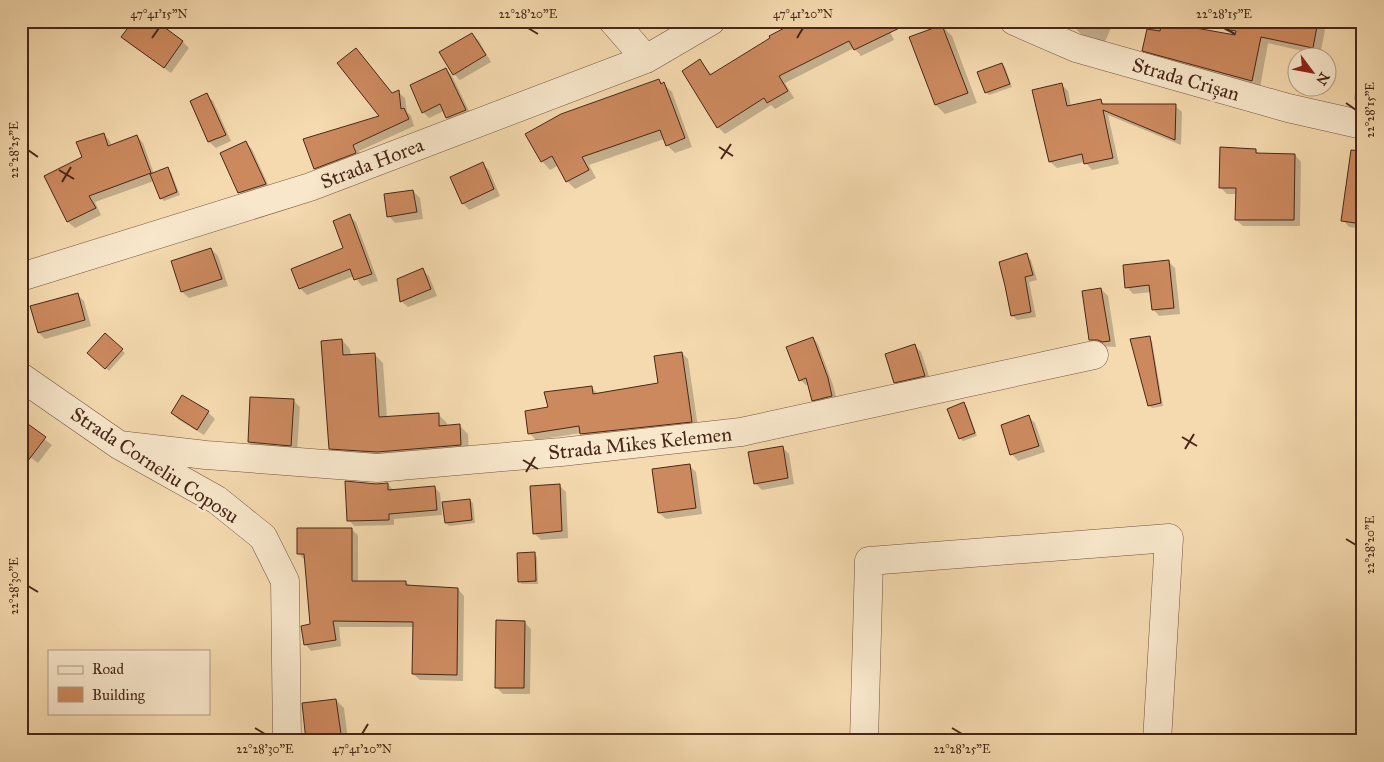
<svg xmlns="http://www.w3.org/2000/svg" width="1384" height="762" font-family="'IM FELL Great Primer',serif">
<style>
.shadow{fill:#0003}
.building{fill:#cc895e;stroke:#482718}
.lines{fill:none;stroke-linecap:round;stroke-linejoin:round}
.minor-casing{stroke:#73543e;stroke-width:29}
.minor{stroke:#f8e7cb;stroke-width:28}
.ticks{fill:none;stroke:#482718;stroke-width:2}
.labels{text-anchor:middle;dominant-baseline:central;stroke-width:4.5;stroke-linejoin:round;paint-order:stroke}
.street-label{font-size:20px;fill:#482718;stroke:#f8e7cb}
.neatline{fill:none;stroke:#482718;stroke-width:2}
.ticks-label{font-size:12px;text-anchor:middle;fill:#482718}
</style>
<rect width="100%" height="100%" fill="#f5daaf"/>
<filter id="stains"><feTurbulence type="fractalNoise" baseFrequency=".004" numOctaves="4"/><feColorMatrix values="0 0 0 0 .2 0 0 0 0 .09 0 0 0 0 .02 0 0 0 .5 -.17"/></filter>
<radialGradient id="worn" r=".72"><stop offset=".6" stop-color="#630" stop-opacity="0"/><stop offset="1" stop-color="#630" stop-opacity=".3"/></radialGradient>
<!-- shadow -->
<path class="shadow" d="M885,21L894,40L861,56L854,48L785,83L794,98L775,109L771,105L725,134L718,127L684,71L700,61L712,75Z
M1081,21H1114L1104,44L1085,38L1077,30Z
M1141,21H1200L1198,30L1236,37L1318,23L1325,30L1320,55L1268,43L1260,88L1151,58L1144,50L1148,26Z
M942,26L952,36L977,103L945,114L936,105Z
M472,34L479,41L491,62L460,80L454,74Z
M123,37L183,42L189,48L171,73L130,44Z
M1363,41V106L1354,99Z
M1002,64L1005,67L1012,87L989,95L986,92Z
M446,69L452,76L472,117L454,124L447,118L444,111L429,118L423,112Z
M659,80L672,92L692,147L675,153L667,145L664,139L589,165L596,178L575,189L567,181L559,165L550,170L542,161Z
M1061,84L1068,91L1071,106L1100,100L1105,105L1175,106L1182,112L1181,145L1108,115L1119,164L1092,170L1085,162L1057,168L1050,162Z
M398,92L405,98L407,112L411,116L414,126L359,151L362,159L321,175L315,168L381,117L392,94Z
M206,95L213,101L231,141L216,148L209,142L191,102Z
M103,134L110,141L111,146L137,136L143,143L154,174L168,169L171,172L180,195L164,201L161,198L154,181L95,202L101,215L75,228L68,222L46,177L84,158Z
M246,143L252,149L271,191L246,199L239,192Z
M1255,150L1260,155H1295L1301,162L1300,226H1243L1236,220L1237,194H1227L1220,187Z
M482,164L489,170L500,196L469,210L463,203Z
M1363,164V229L1349,227L1343,220Z
M413,191L420,198L423,219L395,223L389,216Z
M349,216L356,222L378,281L362,286L354,276L307,295L300,288L344,249Z
M211,249L218,256L228,286L189,298L182,292L172,262Z
M1026,255L1031,260L1037,280L1029,282L1036,317L1017,320L1012,315Z
M1168,261L1175,268L1180,314L1159,316L1153,309L1151,292L1133,294L1127,287Z
M422,270L429,276L437,296L408,307L401,301Z
M1101,289L1108,296L1116,347L1097,346L1090,339Z
M77,294L84,301L91,326L45,339L39,333Z
M105,335L125,353L109,371L89,353Z
M813,338L818,344L833,385L837,401L818,405L813,400L809,384L806,385L800,380Z
M1149,338L1152,341L1163,406L1152,408L1149,405Z
M342,340L350,349L351,356L375,355L383,363L387,418L438,414L447,423V426L459,425L468,434L469,453L339,457L330,448Z
M914,345L921,352L931,382L902,389L895,382Z
M682,353L688,359L698,427L587,440L581,433L536,440L530,434L550,408L591,387L597,393L660,384Z
M293,400L300,407L297,452L256,449L249,442Z
M964,404L967,407L977,436L963,441L960,438Z
M208,412L215,419L204,435L179,420L172,413Z
M1029,417L1035,423L1045,452L1018,461L1012,454Z
M21,421L52,445L38,463L21,450Z
M782,447L789,454L794,484L762,490L755,483Z
M689,465L696,472L702,514L666,519L659,513Z
M388,484L394,491L435,488L440,493L442,515L394,519V525L354,526L349,520L376,485Z
M559,485L566,492L568,538L541,540L534,533Z
M470,500L473,503L475,523L449,526L446,523Z
M351,529L358,535V582H406L410,586L458,589L464,596L463,681L420,680L413,674L414,627H339L341,646L311,651L305,644L311,625L305,560L298,553Z
M534,554L537,557L538,584H522L519,581Z
M524,622L531,629L530,694H503L496,687Z
M336,700L344,708L348,741H314Z"/>
<!-- building -->
<path class="building" d="M133,21H156L183,41L164,68L121,37Z
M798,21H914L854,50L849,41L779,76L788,91L767,103L764,98L717,128L682,71L700,59L710,75L770,38L769,36Z
M1162,21H1191L1190,27L1235,35L1236,31L1228,30L1229,21H1318L1313,48L1261,37L1252,81L1142,51L1147,29L1160,31Z
M942,25L968,93L935,105L909,37Z
M472,33L486,55L453,75L439,52Z
M356,48L392,93L399,90L401,109L404,108L409,119L353,145L356,153L314,169L303,139L379,116L337,63Z
M1002,63L1010,84L985,93L977,72Z
M446,68L466,110L446,118L440,104L422,113L410,85Z
M659,79L661,84L664,82L685,138L666,146L660,130L582,157L589,170L566,182L552,156L541,162L525,134L561,114Z
M1062,83L1067,106L1101,99L1102,104H1176L1175,140L1103,110L1113,158L1084,164L1082,154L1049,162L1032,90Z
M207,93L226,135L208,142L190,101Z
M104,133L108,146L137,135L151,173L89,196L96,208L67,222L44,176L82,157L76,142Z
M246,141L266,184L238,193L220,153Z
M1220,147L1256,149V153L1295,154L1294,220H1235L1236,188H1219Z
M1351,150L1363,151V224L1341,221Z
M483,162L494,189L462,204L450,177Z
M168,167L177,192L160,199L150,174Z
M413,190L417,212L387,217L384,194Z
M350,214L372,274L354,280L350,269L299,289L291,269L343,248L333,221Z
M211,248L222,279L181,292L171,261Z
M1027,253L1033,275L1025,277L1031,312L1011,316L1005,286L999,262Z
M1169,260L1174,308L1152,310L1149,285L1125,288L1123,265Z
M423,268L431,289L400,302L397,279Z
M1101,288L1110,341L1102,342L1098,340H1089L1082,291Z
M78,293L85,320L38,333L30,306Z
M105,333L123,349L105,369L87,353Z
M1150,336L1161,403L1148,406L1130,339Z
M813,337L828,378L832,396L812,401L806,378L799,381L786,347Z
M342,339L343,355L375,353L379,417L439,413V426L460,424L461,445L377,452L329,449L321,341Z
M915,344L925,376L894,383L885,354Z
M682,352L692,422L580,434L579,426L528,434L525,411L548,407L544,392L592,386L593,394L658,383L654,356Z
M182,395L209,411L197,430L171,413Z
M250,397L294,399L291,446L248,442Z
M964,402L975,433L959,439L947,409Z
M1029,415L1039,446L1010,455L1001,425Z
M21,419L46,437L21,470Z
M783,446L788,478L754,484L748,452Z
M690,464L696,508L658,513L652,469Z
M345,481L376,484L388,483V490L435,486L437,510L389,514V520L347,521Z
M560,484L562,531L533,534L530,486Z
M470,499L472,520L445,523L442,502Z
M297,528H352V581H406V585L458,588L457,675L412,674L413,622L333,621L336,640L304,645L301,626L310,624L304,554H297Z
M535,552L536,581L518,582L517,553Z
M496,620L525,621L524,688H495Z
M336,699L342,741H306L302,703Z"/>
<g class="lines">
<defs>
<path id="minor" d="M613,21L646,59
M1014,21L1076,48L1288,108L1363,125
M21,277L310,187L646,59L711,21
M21,377L119,445L217,500L263,537L285,581L287,741
M119,445L206,455L377,468L561,452L741,432L1094,355
M864,741L869,561L1169,538L1157,741"/>
</defs>
<!-- minor casing -->
<use href="#minor" class="minor-casing"/>
<!-- minor -->
<use href="#minor" class="minor"/>
</g>
<!-- ticks -->
<path class="ticks" d="M528,28L538,34M1224,28L1235,34M152,38L159,28M797,38L803,28M1346,103L1356,110M719,147L733,156M28,150L38,157M721,159L731,144M59,170L74,179M62,182L71,167M1182,437L1197,446M1185,449L1194,434M523,460L538,469M526,472L535,457M1346,539L1356,545M28,586L38,592M255,728L265,734M952,728L962,734M362,734L368,724"/>
<g class="labels">
<!-- street labels -->
<g class="street-label">
<text transform="translate(1186 79) rotate(16)">Strada Crișan</text>
<text transform="translate(372 163) rotate(-21)">Strada Horea</text>
<text transform="translate(640 443) rotate(-6)">Strada Mikes Kelemen</text>
<text transform="translate(155 465) rotate(33)">Strada Corneliu Coposu</text>
</g>
</g>
<!-- margin -->
<rect width="1384" height="762" fill="none" stroke="#f5daaf" stroke-width="55"/>
<!-- legend -->
<rect x="48" y="650" width="162" height="65" fill="#f8e7cb" stroke="#b29a83"/>
<rect x="58" y="666" width="25" height="8" fill="#f8e7cb" stroke="#b29a83"/>
<text x="92" y="674" font-size="15" fill="#482718">Road</text>
<rect x="58" y="687" width="25" height="15" fill="#cc895e" stroke="#b29a83"/>
<text x="92" y="700" font-size="15" fill="#482718">Building</text>
<!-- north arrow -->
<g transform="translate(1312 72) rotate(122)"><circle r="24" fill="#f8e7cb" stroke="#b29a83"/>
<path d="M0-4L9 19L0 12L-9 19Z" fill="#8f2418"/>
<text y="-8" font-size="14" font-weight="bold" text-anchor="middle" fill="#482718">N</text>
</g>
<rect x="28" y="28" width="1328" height="706" class="neatline"/>
<g class="ticks-label">
<text x="159" y="18">47°41'15"N</text>
<text x="528" y="18">22°28'20"E</text>
<text x="803" y="18">47°41'20"N</text>
<text x="1224" y="18">22°28'15"E</text>
<text transform="translate(1370 110) rotate(-90)" y="4">22°28'15"E</text>
<text transform="translate(14 150) rotate(-90)" y="4">22°28'25"E</text>
<text transform="translate(1370 545) rotate(-90)" y="4">22°28'20"E</text>
<text transform="translate(14 586) rotate(-90)" y="4">22°28'30"E</text>
<text x="265" y="753">22°28'30"E</text>
<text x="362" y="753">47°41'20"N</text>
<text x="962" y="753">22°28'25"E</text>
</g>
<rect width="100%" height="100%" filter="url(#stains)"/>
<rect width="100%" height="100%" fill="url(#worn)"/>
</svg>
